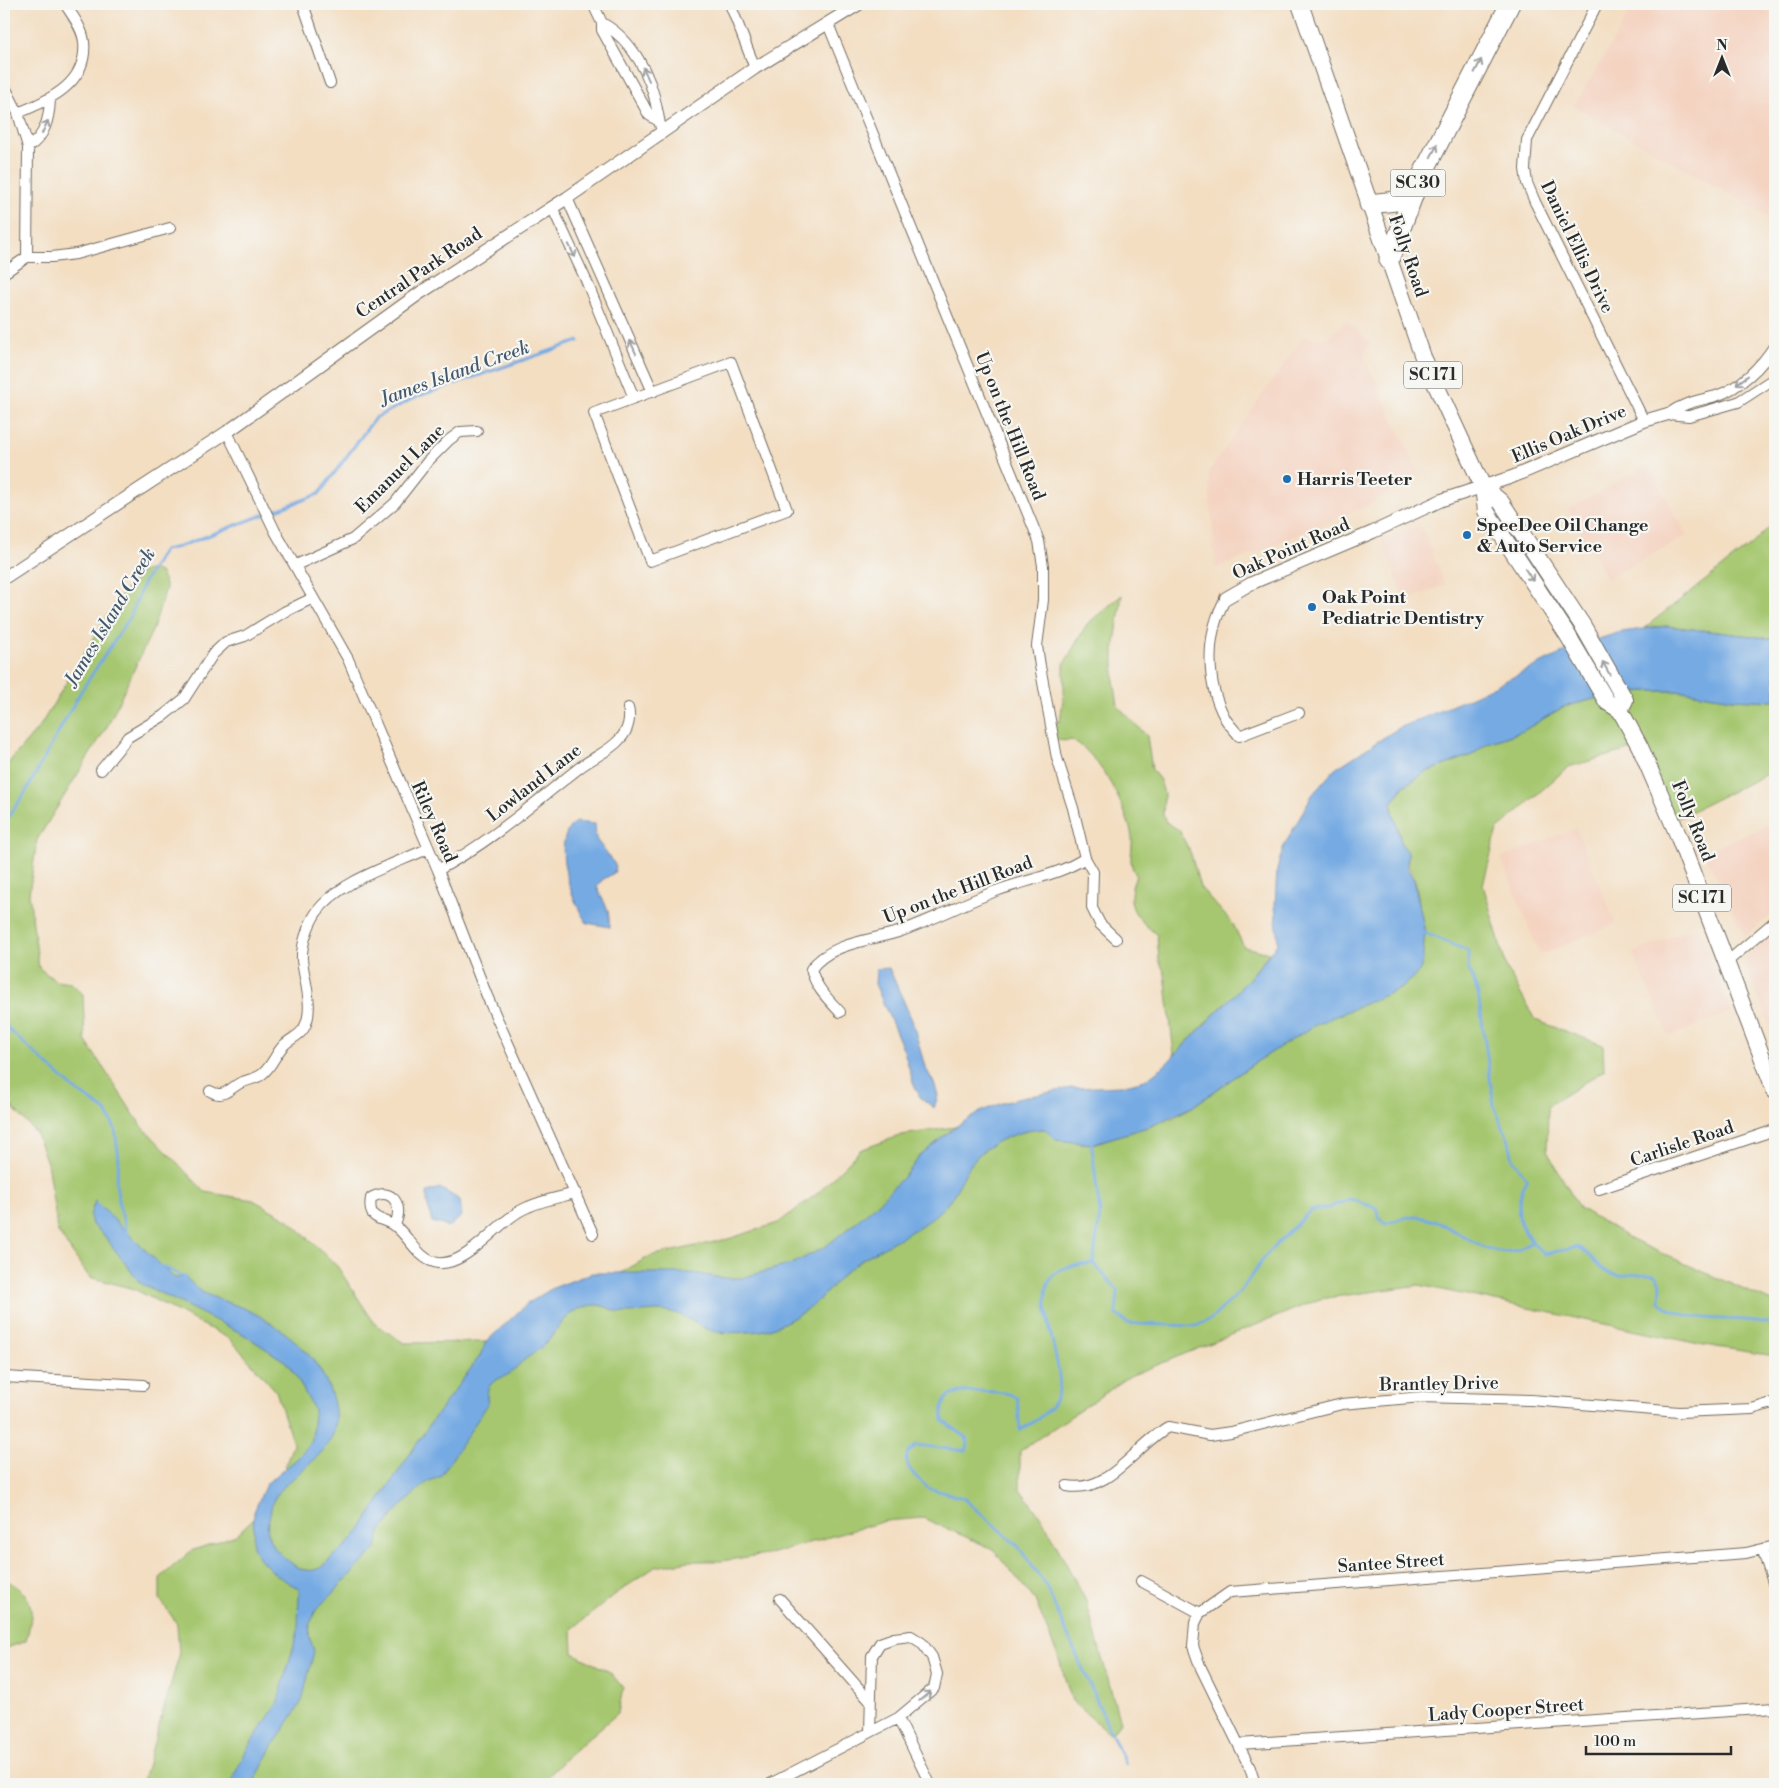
<svg xmlns="http://www.w3.org/2000/svg" width="1779" height="1788" font-family="'Libre Bodoni',serif">
<style>
.built{fill:#f4d3c1}
.green{fill:#a6c770;stroke:#68794e}
.water{fill:#76aae3;stroke:#506a87}
.lines{fill:none;stroke-linecap:round;stroke-linejoin:round}
.stream{stroke:#76aae3;stroke-width:3}
.minor-casing{stroke:#716a60;stroke-width:12}
.tertiary-casing{stroke:#716a60;stroke-width:14}
.primary-casing{stroke:#716a60;stroke-width:18}
.motorway-casing{stroke:#716a60;stroke-width:21}
.minor{stroke:#fff;stroke-width:10}
.tertiary{stroke:#fff;stroke-width:12}
.primary{stroke:#fff;stroke-width:16}
.motorway{stroke:#fff;stroke-width:19}
.oneway{stroke:#a0a0a0}
.poi-dot{fill:#1f6fb2;stroke:#f6f6f2;stroke-width:2}
.labels{text-anchor:middle;dominant-baseline:central;stroke-width:4.5;stroke-linejoin:round;paint-order:stroke}
.shield{fill:#f6f6f2;stroke:#686867;stroke-width:1}
.shield-label{font-size:16px;font-weight:bold;fill:#2b2b2b}
.street-label{font-size:18px;fill:#2b2b2b;stroke:#f6f6f2}
.poi-label{font-size:18px;font-weight:bold;fill:#2b2b2b;stroke:#f6f6f2;text-anchor:start}
.water-label{font-size:19px;font-style:italic;fill:#45576b;stroke:#f6f6f2}
</style>
<rect width="100%" height="100%" fill="#f6f6f2"/>
<filter id="ink" filterUnits="userSpaceOnUse"><feTurbulence type="fractalNoise" baseFrequency=".02" numOctaves="2"/><feDisplacementMap in="SourceGraphic" scale="10" xChannelSelector="R" yChannelSelector="G"/><feConvolveMatrix kernelMatrix="1 2 1 2 8 2 1 2 1" color-interpolation-filters="sRGB"/></filter>
<filter id="wash" filterUnits="userSpaceOnUse"><feTurbulence type="fractalNoise" baseFrequency=".0096" numOctaves="4" result="noise"/><feDisplacementMap in="SourceGraphic" scale="20" xChannelSelector="R" yChannelSelector="G"/><feGaussianBlur stdDeviation="1.12" result="paint"/><feColorMatrix in="noise" values="0 0 0 0 0 0 0 0 0 0 0 0 0 0 0 0 0 1.4 0 .05"/><feComposite in="paint" operator="in"/></filter>
<g filter="url(#wash)">
<rect width="100%" height="100%" fill="#f3dec2"/>
<!-- built -->
<path class="built" d="M1635,4H1775V220L1574,106Z
M1347,321L1370,342L1364,358L1419,473L1367,506L1215,569L1209,471L1303,337L1326,339Z
M1648,465L1687,536L1607,579L1568,509Z
M1421,525L1445,585L1405,600L1381,540Z
M1775,822V912L1745,936L1704,852Z
M1576,828L1616,924L1540,955L1501,858Z
M1698,926L1732,1012L1669,1036L1633,953Z
M1775,929V1041L1746,964V958Z"/>
<!-- green -->
<path class="green" d="M1775,521V639L1667,626L1644,628L1751,545Z
M152,569L161,573L166,588L153,629L108,725L37,840L29,894L39,968L56,981L71,983L83,994L85,1040L140,1124L205,1192L253,1200L289,1220L337,1266L375,1324L404,1343L486,1342L530,1326L650,1256L728,1239L778,1223L818,1193L860,1150L902,1135L955,1127L1045,1129L1056,1140L1092,1144L1170,1119L1192,1107L1253,1064L1319,1022L1422,967C1423,944 1421,903 1415,881C1410,866 1407,871 1408,852L1402,845L1392,808V803L1404,786L1426,772L1472,755L1488,743L1523,731L1563,707L1614,694L1646,691H1683L1732,699L1775,701V770L1672,821L1640,747L1568,767L1497,830L1483,885L1507,969L1535,1020L1603,1045L1604,1070L1548,1106L1547,1151L1579,1208L1634,1241L1774,1303L1775,1356L1704,1345L1419,1285L1320,1299L1130,1376L1020,1451V1489L1043,1520L1086,1601L1120,1722L1111,1735L1072,1701L1059,1659L1035,1600L993,1549L923,1518L885,1521L773,1553L721,1561H689L655,1567L617,1593L572,1629L573,1653L610,1672L623,1688L618,1713L571,1753L541,1784H142L179,1656L177,1624L160,1599V1578L191,1551L236,1535L274,1499L293,1444L276,1391L230,1339L134,1289L89,1277L58,1232L47,1163L36,1133L4,1098V768L40,726L108,614L137,573Z
M1122,595L1114,650V680L1118,706L1147,736L1152,770L1160,780L1164,794L1163,814L1166,822L1179,830L1191,854L1200,887L1233,924L1244,947L1269,953L1248,980L1174,1055L1165,974L1159,960L1157,935C1134,916 1124,905 1136,875C1127,861 1133,853 1132,838C1129,812 1099,754 1074,741C1070,739 1064,742 1059,740C1055,739 1050,735 1046,732L1050,724L1060,721L1064,693V664L1087,624Z
M4,1579C36,1595 34,1610 26,1641L4,1649Z"/>
<!-- water -->
<path class="water" d="M1667,626L1775,639V701L1732,699L1683,691H1646L1614,694L1563,707L1523,731L1488,743L1472,755L1426,772L1404,786L1392,803V808L1402,845L1408,852L1407,868L1414,880L1425,932L1422,967L1416,975L1402,988L1317,1024L1253,1064L1192,1107L1151,1126L1092,1144L1056,1140L1045,1129C1021,1129 985,1143 972,1163C962,1176 957,1193 946,1205C920,1233 879,1245 849,1269C839,1277 832,1287 823,1296C807,1311 782,1327 761,1331C751,1332 721,1334 712,1331C700,1327 690,1318 678,1314C661,1308 644,1313 626,1313C615,1313 605,1304 594,1305C568,1308 562,1324 548,1341C539,1352 523,1358 514,1370C505,1381 482,1376 488,1404L440,1477L429,1481L420,1488L395,1513L380,1532L376,1549L316,1610L310,1624L309,1636L314,1651L302,1701L273,1746L253,1784H230L247,1749L277,1704L298,1631L299,1589L276,1575L261,1560L253,1548L254,1512L266,1484L298,1458L312,1440L314,1410L296,1376L286,1362L243,1334L140,1283L103,1234L92,1225L90,1216L95,1201L174,1278L185,1277C192,1283 198,1291 206,1294C219,1300 234,1304 248,1310C284,1328 319,1355 331,1394C335,1405 337,1420 334,1431C326,1459 287,1477 274,1499C271,1504 271,1512 269,1518C264,1536 272,1547 286,1559C297,1568 306,1574 320,1568L354,1538L434,1418L480,1356L486,1342L528,1303L553,1288L592,1273H693L721,1278H741L792,1264L825,1247L873,1208L909,1171L920,1156L955,1127L982,1111L1002,1103L1021,1098L1071,1088L1121,1086L1145,1080L1165,1065L1248,980L1278,943L1275,905L1277,870L1283,848L1312,795L1335,769L1397,729L1474,696L1579,645L1621,632Z
M575,822L595,824L596,839L616,866L614,873L602,880L597,887L608,910L610,927L587,923C572,901 549,842 575,822Z
M889,968L912,1020L925,1067L934,1083L938,1096L934,1108L920,1097L913,1082L904,1051L875,984L876,969Z
M440,1188L460,1200L462,1216L449,1227L432,1222L427,1203V1192Z"/>
<g class="lines">
<!-- stream -->
<path class="stream" d="M4,823L25,793L81,691L130,617L143,584L164,550L178,547L319,494L375,418L416,397L579,341
M1423,932L1468,951V968L1478,993L1494,1106L1509,1141L1513,1159L1527,1179C1511,1212 1518,1230 1544,1254L1579,1247C1591,1254 1596,1267 1609,1273C1623,1279 1640,1271 1655,1275L1661,1284L1660,1302C1684,1326 1736,1315 1768,1323
M4,1020L7,1028L74,1089L106,1111L115,1129L119,1160L116,1182L119,1205L128,1236
M1091,1140L1100,1214L1093,1263
M1093,1263C1083,1265 1071,1265 1062,1269C1023,1285 1068,1364 1058,1394C1053,1411 1034,1422 1020,1430L1017,1397C1004,1390 957,1388 947,1398C941,1404 943,1414 943,1421L966,1437L968,1444L966,1451L916,1445L907,1455L906,1460L909,1468L916,1477L928,1488L963,1498L1018,1546L1045,1584L1125,1764
M1093,1263L1118,1290L1116,1314L1127,1323L1139,1324L1196,1326L1211,1319L1240,1292L1266,1255L1311,1210L1328,1208L1350,1199L1376,1208L1379,1217L1385,1224C1393,1222 1402,1217 1411,1217C1453,1214 1491,1275 1531,1242
M158,1265L185,1277"/>
</g>
</g>
<g filter="url(#ink)">
<g class="lines">
<defs>
<path id="minor" d="M303,4L330,83
M593,4L602,23
M730,4L755,68
M1597,4L1527,140L1525,169L1527,183L1535,202L1644,421
M828,24L1039,541L1043,566V600L1037,646L1040,666L1057,758L1073,808L1085,858L1093,872L1092,908L1100,924L1116,939
M4,85L18,113L28,147L27,257
M18,113C50,100 88,83 84,42C83,29 72,15 65,4
M657,120L649,115L602,30V23C633,40 651,76 657,109C659,117 659,123 662,131
M28,147C45,137 49,119 50,100
M567,198L653,392
M552,207L586,280L634,398
M4,273L27,257H52L76,254L170,228
M731,362L787,510L650,561L594,413Z
M1668,414C1685,402 1697,401 1716,396C1740,388 1762,366 1775,345
M1668,414L1689,416L1738,402L1775,378
M227,432L275,531L348,659L438,870L487,996L593,1234
M296,565L353,539L395,503L428,461L449,440L460,432L477,431
M1226,598C1206,632 1205,682 1225,718C1228,724 1235,730 1239,736L1299,713
M101,770L128,737L163,716L184,699L213,654L226,642L245,636L284,612L313,598
M438,870C490,842 533,804 579,768C592,758 610,751 620,739C628,731 631,718 628,708
M1727,962L1775,921
M840,1012C827,998 816,988 811,969C831,942 872,941 901,931C933,920 964,903 996,891C1023,881 1062,874 1085,858
M210,1091C223,1099 229,1089 240,1083C247,1080 255,1079 261,1075C272,1067 275,1054 284,1045C290,1039 301,1035 304,1028C315,1009 304,980 302,960C301,946 308,925 316,913C338,881 393,865 427,849
M1599,1189L1775,1130
M394,1226C405,1208 393,1185 371,1198C367,1222 382,1217 395,1226C409,1236 418,1260 438,1263C469,1266 499,1218 528,1207C543,1200 560,1197 576,1193
M4,1377L143,1385
M1067,1486C1109,1494 1135,1446 1168,1427L1210,1435L1231,1432L1342,1404L1422,1397L1531,1400L1679,1412L1752,1409L1775,1402
M1763,1551L1775,1589
M1141,1581L1200,1613
M780,1599L870,1701
M898,1718L930,1784
M1239,1744L1775,1708
M770,1784L898,1718L934,1688L937,1674L932,1657L922,1643L911,1636L894,1638L880,1643L872,1656L870,1732
M1255,1784L1250,1768L1200,1666L1193,1646L1195,1623L1200,1613L1230,1592L1746,1553L1775,1546"/>
<path id="tertiary" d="M4,578L227,432L420,293L567,198L755,68L859,4
M1226,598L1252,583L1373,532L1442,500L1512,477L1644,421L1668,414"/>
<path id="primary" d="M1300,4L1423,357L1483,487L1486,511L1567,634L1607,702L1620,710L1640,747L1678,835L1775,1091
M1483,487L1501,502L1583,626L1625,700L1620,710"/>
<path id="motorway" d="M1369,204L1396,201L1414,185
M1389,260L1417,185L1510,4"/>
</defs>
<!-- minor casing -->
<use href="#minor" class="minor-casing"/>
<!-- tertiary casing -->
<use href="#tertiary" class="tertiary-casing"/>
<!-- primary casing -->
<use href="#primary" class="primary-casing"/>
<!-- motorway casing -->
<use href="#motorway" class="motorway-casing"/>
<!-- minor -->
<use href="#minor" class="minor"/>
<!-- tertiary -->
<use href="#tertiary" class="tertiary"/>
<!-- primary -->
<use href="#primary" class="primary"/>
<!-- motorway -->
<use href="#motorway" class="motorway"/>
</g>
<!-- one-way arrows -->
<defs><path id="oneway-shaft" d="M-6 0H5M1.5-3L5.5 0L1.5 3" fill="none" stroke-width="1.6" stroke-linecap="round" stroke-linejoin="round" transform="scale(1.25)"/></defs>
<g class="oneway">
<use href="#oneway-shaft" transform="translate(1478 66) rotate(-63)"/>
<use href="#oneway-shaft" transform="translate(646 74) rotate(-114)"/>
<use href="#oneway-shaft" transform="translate(45 127) rotate(-65)"/>
<use href="#oneway-shaft" transform="translate(1434 151) rotate(-62)"/>
<use href="#oneway-shaft" transform="translate(572 251) rotate(65)"/>
<use href="#oneway-shaft" transform="translate(633 347) rotate(-114)"/>
<use href="#oneway-shaft" transform="translate(1742 380) rotate(144)"/>
<use href="#oneway-shaft" transform="translate(1529 575) rotate(57)"/>
<use href="#oneway-shaft" transform="translate(1606 668) rotate(-119)"/>
<use href="#oneway-shaft" transform="translate(925 1696) rotate(-40)"/>
</g>
</g>
<!-- markers -->
<g class="poi-dot">
<circle cx="1287" cy="479" r="5"/>
<circle cx="1467" cy="535" r="5"/>
<circle cx="1312" cy="607" r="5"/>
</g>
<g class="labels">
<!-- shield labels -->
<g class="shield">
<rect x="1390.5" y="169.5" width="55" height="27" rx="4"/>
<rect x="1404" y="361.5" width="58" height="27" rx="4"/>
<rect x="1673" y="884.5" width="58" height="27" rx="4"/>
</g>
<g class="shield-label">
<text x="1418" y="183">SC 30</text>
<text x="1433" y="375">SC 171</text>
<text x="1702" y="898">SC 171</text>
</g>
<!-- street labels -->
<g class="street-label">
<text transform="translate(1577 247) rotate(64)">Daniel Ellis Drive</text>
<text transform="translate(1408 256) rotate(71)">Folly Road</text>
<text transform="translate(419 273) rotate(-34)">Central Park Road</text>
<text transform="translate(1010 426) rotate(68)">Up on the Hill Road</text>
<text transform="translate(1569 434) rotate(-23)">Ellis Oak Drive</text>
<text transform="translate(400 469) rotate(-45)">Emanuel Lane</text>
<text transform="translate(1291 549) rotate(-24)">Oak Point Road</text>
<text transform="translate(534 783) rotate(-38)">Lowland Lane</text>
<text transform="translate(1693 821) rotate(68)">Folly Road</text>
<text transform="translate(434 822) rotate(66)">Riley Road</text>
<text transform="translate(958 890) rotate(-21)">Up on the Hill Road</text>
<text transform="translate(1682 1144) rotate(-19)">Carlisle Road</text>
<text transform="translate(1439 1384) rotate(-1)">Brantley Drive</text>
<text transform="translate(1391 1563) rotate(-4)">Santee Street</text>
<text transform="translate(1506 1710) rotate(-4)">Lady Cooper Street</text>
</g>
<!-- poi labels -->
<g class="poi-label">
<text x="1297" y="479">Harris Teeter</text>
<text x="1477" y="525">SpeeDee Oil Change<tspan x="1477" dy="21">&amp; Auto Service</tspan></text>
<text x="1322" y="597">Oak Point<tspan x="1322" dy="21">Pediatric Dentistry</tspan></text>
</g>
<!-- water labels -->
<g class="water-label">
<text transform="translate(455 373) rotate(-20)">James Island Creek</text>
<text transform="translate(110 617) rotate(-59)">James Island Creek</text>
</g>
</g>
<!-- margin -->
<rect width="1779" height="1788" fill="none" stroke="#f6f6f2" stroke-width="20"/>
<!-- north arrow -->
<g transform="translate(1722 58)" stroke="#f6f6f2" stroke-width="4" paint-order="stroke">
<path d="M0-4L9 19L0 12L-9 19Z" fill="#2b2b2b"/>
<text y="-8" font-size="14" font-weight="bold" text-anchor="middle" fill="#2b2b2b">N</text>
</g>
<!-- scale -->
<path d="M1586 1746v8h145v-8" fill="none" stroke="#2b2b2b" stroke-width="2.5"/>
<text x="1594" y="1746" font-size="15" fill="#2b2b2b" stroke="#f6f6f2" stroke-width="4" paint-order="stroke">100 m</text>
</svg>
